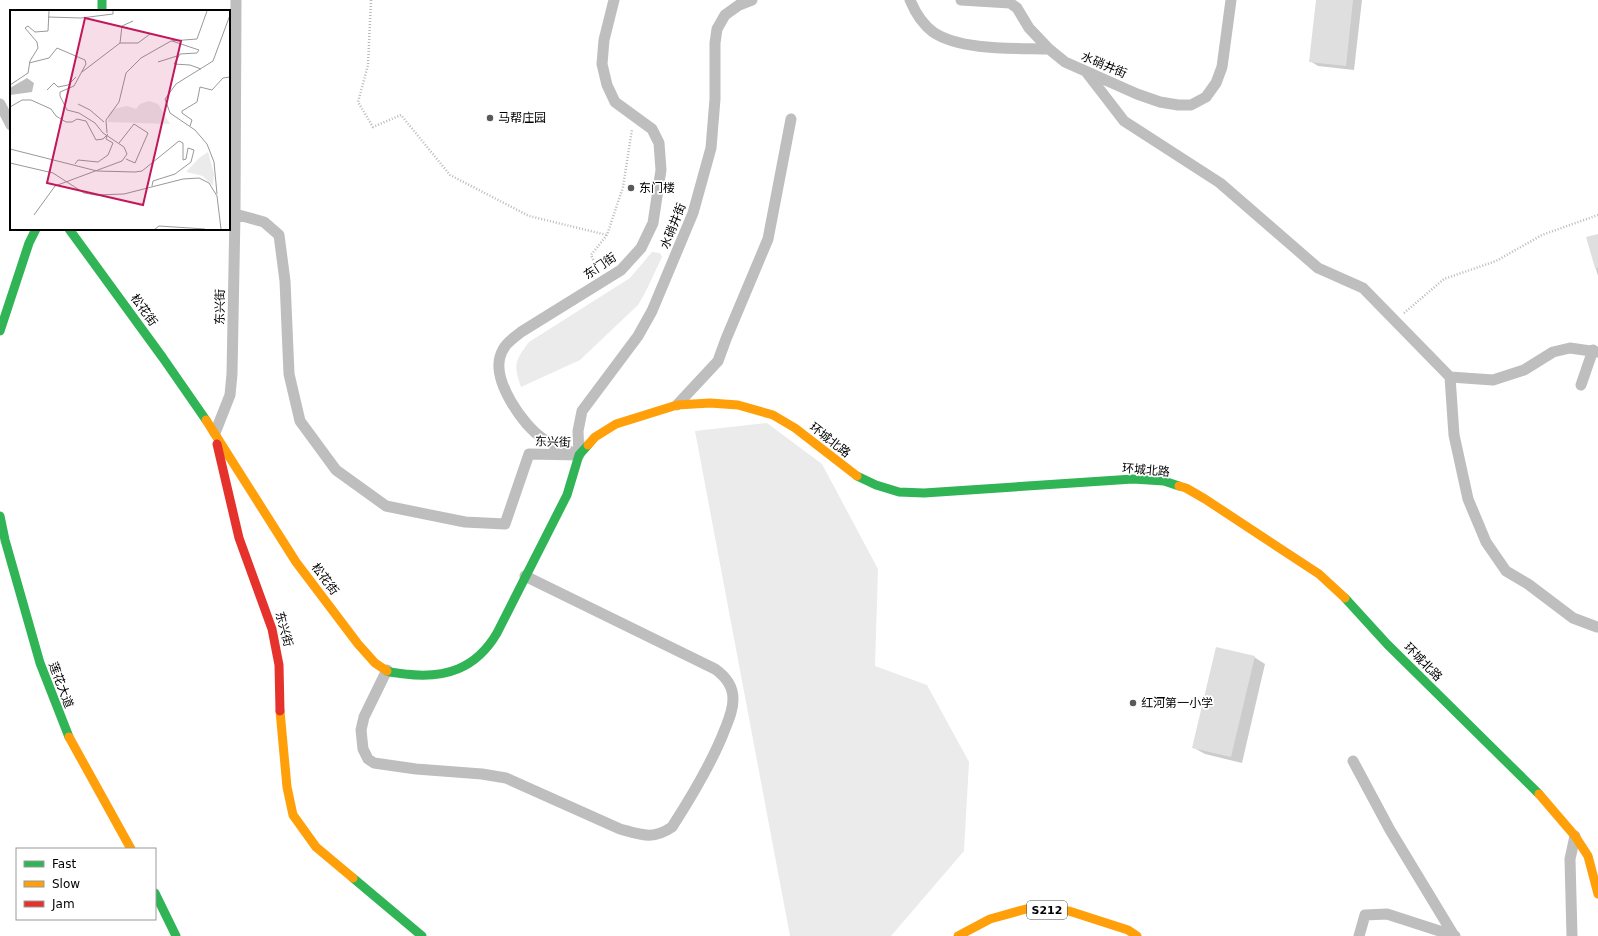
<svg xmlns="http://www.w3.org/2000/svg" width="1598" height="936" font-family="'DejaVu Sans','Noto Sans SC',sans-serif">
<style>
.green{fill:#ebebeb}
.shadow{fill:#0003}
.building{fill:#dfdfdf}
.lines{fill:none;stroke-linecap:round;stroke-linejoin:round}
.path{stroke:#b9b9b9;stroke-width:2.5;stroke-dasharray:1 2;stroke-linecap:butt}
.street{stroke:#bebebe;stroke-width:11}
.fast{stroke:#30b455;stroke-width:9}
.slow{stroke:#ff9f0a;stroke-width:9}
.jam{stroke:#e5322d;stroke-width:9}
.poi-dot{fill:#595959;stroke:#fff;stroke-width:1.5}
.labels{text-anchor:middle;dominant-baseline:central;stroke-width:3.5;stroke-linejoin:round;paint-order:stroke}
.shield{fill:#fff;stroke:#4c4c4c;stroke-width:1}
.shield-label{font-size:11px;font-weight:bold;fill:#000}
.street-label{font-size:12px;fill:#000;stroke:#fff}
.poi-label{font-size:12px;fill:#000;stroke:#fff;text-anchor:start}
.inset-road{fill:none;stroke:#999;stroke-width:1}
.view{fill:#c2185b;fill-opacity:0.15;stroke:#c2185b;stroke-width:2}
.inset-edge{fill:none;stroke:#000;stroke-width:2}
</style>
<rect width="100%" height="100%" fill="#fff"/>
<!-- green -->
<path class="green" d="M652,252L660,253L662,257L646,291L638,305L580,360L521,387C513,364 515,361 529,342L630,278Z
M767,423L822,464L878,569L875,666L927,685L969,762L964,851L891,936H790L695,431Z"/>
<!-- shadow -->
<path class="shadow" d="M1317,0H1362L1354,70L1318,66L1310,61Z
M1598,235V276L1587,238Z
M1254,657L1265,664L1242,763L1205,754L1194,748Z"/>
<!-- building -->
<path class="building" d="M1316,0H1353L1346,66L1309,62Z
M1598,234V268H1595L1586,237Z
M1216,647L1255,656L1231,757L1192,748Z"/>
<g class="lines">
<!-- path -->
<path class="path" d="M371,0L368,65L358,102L373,127L401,115L450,175L529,216L607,235
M598,271L591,255L607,235L623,187L632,129
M1404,313L1444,279L1496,261L1542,235L1598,215"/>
<!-- street -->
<path class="street" d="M910,0C915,12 922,24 933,32C961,51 1016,48 1049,49
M961,0L1010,3L1017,8L1029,28L1049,49L1065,62L1137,94L1160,102L1178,105H1191L1206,97L1216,83L1222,67L1231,0
M1087,73L1124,121L1220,183L1318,268L1363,288L1450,377L1454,435L1468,499L1486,542L1506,571L1528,584L1573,618L1597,627
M0,104L11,125
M235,214L264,222L279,235L285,281L289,374L300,421L336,470L386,506L465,522L505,524L529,454L579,455
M1450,377L1493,380L1524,370L1553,352L1570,348L1598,352
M1581,385L1593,350
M677,405L718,361L726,339L768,239L791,119
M215,433L230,395L232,374L235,214L236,0
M573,453C564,448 551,445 542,438C523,425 493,382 500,357C503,345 512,339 521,332L621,270L641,248L653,223L661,170L659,143L652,129L615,102L607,85L602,64L604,40L614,0
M579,455L578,431L582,411L638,336L652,311L693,213L711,148L715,99V43L717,29L725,15L739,5L752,0
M387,670L364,717L361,730L363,749L368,759L374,763L416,769L482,774L506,778L620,829C642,835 653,840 672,827C692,796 712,763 725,729C729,719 733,710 733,699C733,686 725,676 715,669L525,576
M1353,761L1390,830L1453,934
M1359,936L1365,915L1387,914L1455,936
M1572,936L1570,859L1575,836"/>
<!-- fast -->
<path class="fast" d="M102,0V11
M69,229L163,358L206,420
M0,331L29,243L36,229
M857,476L876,485L899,492L924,493L1133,479L1164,481L1179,486
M0,516L5,540L40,663L69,737
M1345,598L1387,644L1539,794
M387,671C392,673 399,673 405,674C445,679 476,669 497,633L567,495L579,455L588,445
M353,878L422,936
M155,893L176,936"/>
<!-- slow -->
<path class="slow" d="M206,420L296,562L358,644L375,663L387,671
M588,445L595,437L616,424L677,405L710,403L738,405L773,415L795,428L857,476
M1179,486L1186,488L1205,499L1319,574L1345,598
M280,711L287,787L293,815L316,847L353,878
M69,737L131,849
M1539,794L1575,836L1588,856L1598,894
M958,936L990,919L1026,909L1069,911L1128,930L1137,936"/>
<!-- jam -->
<path class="jam" d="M217,444L239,538L272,629L279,665L280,711"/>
</g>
<!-- markers -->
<g class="poi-dot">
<circle cx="490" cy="118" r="4"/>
<circle cx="631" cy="188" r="4"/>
<circle cx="1133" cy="703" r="4"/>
</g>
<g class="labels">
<!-- shield labels -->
<rect class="shield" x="1027" y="901" width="40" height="18" rx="3"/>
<g class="shield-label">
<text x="1047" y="910">S212</text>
</g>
<!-- street labels -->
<g class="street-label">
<text transform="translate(1104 65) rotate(23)">水硝井街</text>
<text transform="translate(673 226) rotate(-68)">水硝井街</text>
<text transform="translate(600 266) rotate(-34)">东门街</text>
<text transform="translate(220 307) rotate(-89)">东兴街</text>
<text transform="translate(144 310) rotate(54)">松花街</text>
<text transform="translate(830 440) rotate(38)">环城北路</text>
<text transform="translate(553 442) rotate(2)">东兴街</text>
<text transform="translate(1146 470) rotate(5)">环城北路</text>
<text transform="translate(325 579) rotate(53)">松花街</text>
<text transform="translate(284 629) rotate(75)">东兴街</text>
<text transform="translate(1423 662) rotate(45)">环城北路</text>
<text transform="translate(61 685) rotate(69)">莲花大道</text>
</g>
<!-- poi labels -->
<g class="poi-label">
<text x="498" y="118">马帮庄园</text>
<text x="639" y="188">东门楼</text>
<text x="1141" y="703">红河第一小学</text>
</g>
</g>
<!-- overview -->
<g transform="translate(10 10)">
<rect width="220" height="220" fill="#fff"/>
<path d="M139,91L148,94L160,114L98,112L99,104L104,99L117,96L126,99L130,94ZM198,142L204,164L203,176L193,166L176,162L189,148Z" fill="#ebebeb"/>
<path d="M17,68L24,73L22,82L0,85V78Z" fill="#bebebe"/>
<path class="inset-road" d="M38,7L71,8L103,4V1M162,31L189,40L187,43L170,44L164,54L180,55L191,59M110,33L112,16L123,11M148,52L167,46M19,53L39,48L47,38L75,50L76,54L64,76L50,82V86L57,100L69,103L85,113L93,123L114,137L117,144L112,151L45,176L24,205M72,62L110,33H128L140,24M0,75L18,63L20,51L28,38L27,32L15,18L18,16L25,22L38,21L39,1M37,80L44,73L48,77L58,75L66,67M68,94L80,100L94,112M0,97L12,90H21L41,99L46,106L56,112H62L67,109L76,111L86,130L93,129L98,124M180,116L182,110L172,103V101L187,92L190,77L202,80L213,68L220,67M97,123L96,110L109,92L116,63L131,48L161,31L187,29L197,1M109,133L124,114L138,123L125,153L116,149M0,139L87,161L125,162L132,161L169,131L173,133V150L176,149L178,138L184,140L181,152L165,164L143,171L142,176M0,153L43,163L74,183L86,185L114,184L173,169L189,168L199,173L207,186L211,219M65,154L68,150L88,152L98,145L103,133L96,129L97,125M207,184L204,152L197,134L185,120L160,103L155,89L166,74L203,51L220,5M145,219L149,216L195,219"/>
<path class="view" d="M75,8L171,31L133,195L37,173Z"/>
<rect width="220" height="220" class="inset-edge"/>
</g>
<!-- legend -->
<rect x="16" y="848" width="140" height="72" fill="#ffffff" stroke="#999999"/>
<rect x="24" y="861" width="20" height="6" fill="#30b455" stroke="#999999"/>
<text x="52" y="868" font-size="12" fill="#000000">Fast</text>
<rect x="24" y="881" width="20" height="6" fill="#ff9f0a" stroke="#999999"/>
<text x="52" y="888" font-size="12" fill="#000000">Slow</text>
<rect x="24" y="901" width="20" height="6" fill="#e5322d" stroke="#999999"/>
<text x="52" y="908" font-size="12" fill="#000000">Jam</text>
</svg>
